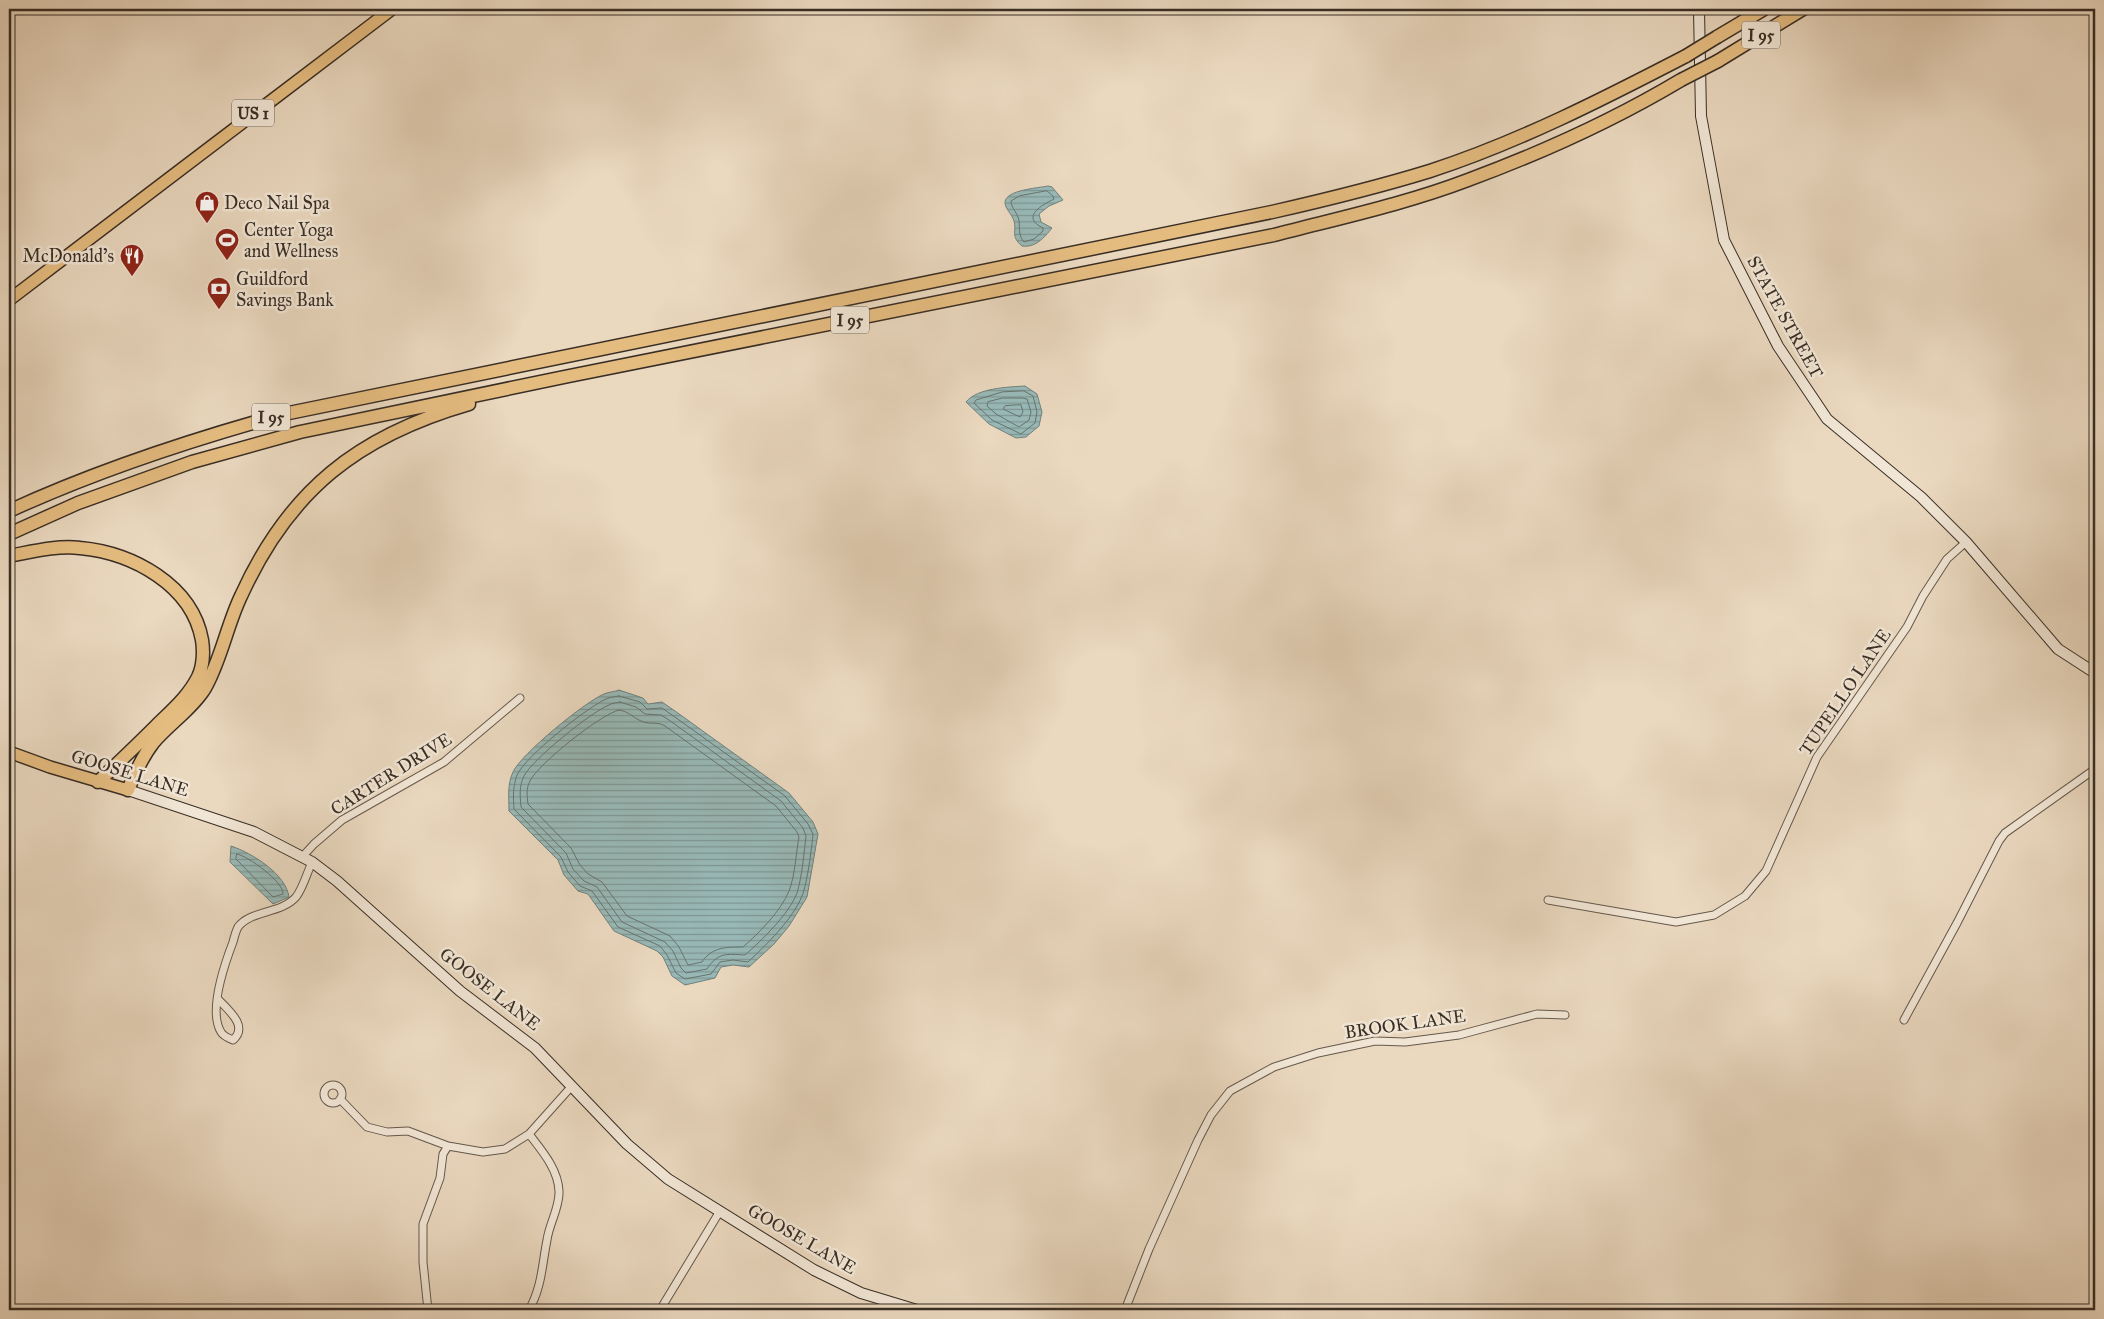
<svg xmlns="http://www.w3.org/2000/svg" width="2104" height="1319" font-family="'IM FELL Great Primer',serif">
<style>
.water{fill:url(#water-rules);stroke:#72817d}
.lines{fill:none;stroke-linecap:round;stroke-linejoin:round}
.shore{stroke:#68746e;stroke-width:1}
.street-casing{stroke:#65584c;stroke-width:9}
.secondary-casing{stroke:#392e25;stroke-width:12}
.primary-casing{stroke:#392e25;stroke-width:14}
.highway-casing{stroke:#392e25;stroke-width:15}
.street{stroke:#f1e6d5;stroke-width:7}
.secondary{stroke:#f1e6d5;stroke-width:10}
.primary{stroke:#e5bc80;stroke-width:11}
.highway{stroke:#e5bc80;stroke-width:12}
.highway-bridge-casing{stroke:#392e25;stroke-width:15;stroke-linecap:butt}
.highway-bridge{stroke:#e5bc80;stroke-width:12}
.labels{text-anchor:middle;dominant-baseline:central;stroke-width:5;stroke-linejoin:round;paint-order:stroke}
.shield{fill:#f1e6d5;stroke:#70655a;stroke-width:1}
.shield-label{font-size:16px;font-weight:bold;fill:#392e25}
.poi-label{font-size:18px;fill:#392e25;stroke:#f1e6d5;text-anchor:start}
.street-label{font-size:18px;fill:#392e25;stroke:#f1e6d5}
</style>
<defs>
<pattern id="water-rules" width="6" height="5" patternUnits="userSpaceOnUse" patternTransform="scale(1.25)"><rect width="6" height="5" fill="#98b9b7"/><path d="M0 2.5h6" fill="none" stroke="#7d9795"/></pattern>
</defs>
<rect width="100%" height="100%" fill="#ead8bf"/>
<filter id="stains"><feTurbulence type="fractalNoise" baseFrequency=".004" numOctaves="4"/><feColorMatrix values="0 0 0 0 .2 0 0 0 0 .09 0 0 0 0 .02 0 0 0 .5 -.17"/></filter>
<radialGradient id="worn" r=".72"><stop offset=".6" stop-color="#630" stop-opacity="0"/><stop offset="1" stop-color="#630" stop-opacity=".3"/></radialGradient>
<!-- water -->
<path class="water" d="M1048,186L1052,187L1063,200L1049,206L1039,214L1041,222L1052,228C1044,238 1035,248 1022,246C1010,236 1017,231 1014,221C1012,214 1005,209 1005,202C1006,190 1038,188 1048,186Z
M1025,386L1037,394L1042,412L1039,426L1026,437L1016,438L989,424L966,402C977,388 1008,387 1025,386Z
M619,690L643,698L648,704L662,702L675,711L789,793L813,822L818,834L807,897L789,926L774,944L749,967L733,965L721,967L715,978L685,985L672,976L663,957L657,951L614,931L588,894L578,891L564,875L558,860L509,811C509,797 507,785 513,772C521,754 585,702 604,694C608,692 614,692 619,690Z
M231,846C252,853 286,874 289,897L273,904L230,862Z"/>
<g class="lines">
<!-- shore -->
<path class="shore" d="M1047,191L1053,196L1054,199C1042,205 1020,217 1043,228V231L1034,239L1024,242C1018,235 1020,229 1019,221C1018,213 1011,208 1011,201L1019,196Z
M1024,391L1033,396L1037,412L1035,423L1021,434L992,420L974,403L976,400L1002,392Z
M1003,398H1022L1027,399L1031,412L1029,420L1019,427L996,414L987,406L988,402Z
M1021,405L1023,412L1020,417L1003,409L1005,406Z
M619,696L640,702L647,709L662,708L672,715L785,796L808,824L813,834C812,846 807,885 802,896C793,919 766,945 748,962L733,960L720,962L711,974L685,979L676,973L667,955L660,946L618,927L592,891L580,886L568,872L561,857L514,809C513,797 513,786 517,775C526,756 584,710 604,700C609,697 614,697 619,696Z
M620,702L636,707L645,714L661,715L669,720L781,801L803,828L806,836C804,853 802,877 797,893C789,914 762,940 745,955C727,954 718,952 707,969L686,973L681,968L673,951L665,942L622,922L597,887L584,881L573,869L566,853L521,807C520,796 519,786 524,776C532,760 591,712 609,705C612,703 616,703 620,702Z
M619,710C630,712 632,717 641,721C649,725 657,721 665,726L776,806L797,832L799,837C796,853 795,876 789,891C781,911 759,933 743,947C726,947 712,947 702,962L688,965L679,947L670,936L627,916L602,882L588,874L580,865L571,848L528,804C527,796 526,788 530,781C538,764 601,714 619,710Z
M237,854C248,856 284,882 283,894L273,897L236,859Z"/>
<defs>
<path id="street" d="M303,856L314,844L342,820L444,762L520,698
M1548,900L1676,922L1714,915L1745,896L1766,871L1817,757L1907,627L1923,596L1947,559L1966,542
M218,999C228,1010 249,1026 233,1040C228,1038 223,1036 221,1032C208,1011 225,963 233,942C234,938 236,931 238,927C251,910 281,914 296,897C303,888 307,873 312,862
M1904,1020L1957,923L1999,841L2005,833L2095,769
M324 1094a9 9 0 1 1 18 0a9 9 0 1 1-18 0Z
M340,1099L367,1127L387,1132L408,1131L448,1146L483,1152L505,1149L529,1134L571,1087
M529,1134C542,1151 558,1169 559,1191C560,1207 549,1224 547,1240C542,1265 542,1287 529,1310
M428,1310L423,1262V1224L440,1178L443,1154L448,1146
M660,1310L720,1211
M1125,1310L1149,1249L1198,1140L1211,1115L1230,1091L1274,1067L1318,1053L1375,1041L1405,1042L1459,1035L1537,1014L1565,1015"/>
<path id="secondary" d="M1699,9L1701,116L1724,240L1778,346L1827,419L1921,497L1966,542L2058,649L2095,673
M128,790L254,832L312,862L337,881L460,991L535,1048L627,1144L668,1179L814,1270L861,1293L917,1310"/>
<path id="primary" d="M9,300L392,9
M9,752L50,767L128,790"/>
<path id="highway" d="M1717,37L1764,9
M1718,61L1803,9
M9,511C98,470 190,440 284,414L1272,212C1325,200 1378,187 1430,171C1519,142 1603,99 1686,56
M9,534L78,503L192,462L300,432L569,376L1274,235C1339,218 1405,204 1468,180C1541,153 1614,120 1681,80
M9,556C31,552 57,545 80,548C133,553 192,585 202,640C204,652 203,667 198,677C188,697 171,711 156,726C137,745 118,763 98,782
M128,790C135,773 142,757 153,743C169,724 192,709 205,688C221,660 227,625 241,596C289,490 358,436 469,404"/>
</defs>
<!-- street casing -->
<use href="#street" class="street-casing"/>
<!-- secondary casing -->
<use href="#secondary" class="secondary-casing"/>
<!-- primary casing -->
<use href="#primary" class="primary-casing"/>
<!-- highway casing -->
<use href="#highway" class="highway-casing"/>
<!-- street -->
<use href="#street" class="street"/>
<!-- secondary -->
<use href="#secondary" class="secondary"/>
<!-- primary -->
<use href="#primary" class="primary"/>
<!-- highway -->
<use href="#highway" class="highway"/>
<defs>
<path id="highway-bridge" d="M1686,56L1717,37
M1681,80L1718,61"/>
</defs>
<!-- highway-bridge casing -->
<use href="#highway-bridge" class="highway-bridge-casing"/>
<!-- highway-bridge -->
<use href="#highway-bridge" class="highway-bridge"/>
</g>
<!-- icons -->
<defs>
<symbol id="shop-pin" viewBox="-11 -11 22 30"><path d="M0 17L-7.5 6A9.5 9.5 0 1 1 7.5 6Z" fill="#8f2418" stroke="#f1e6d5"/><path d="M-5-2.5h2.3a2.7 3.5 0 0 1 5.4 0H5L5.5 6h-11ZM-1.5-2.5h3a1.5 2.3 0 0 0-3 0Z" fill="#fff"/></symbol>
<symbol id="stadium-pin" viewBox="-11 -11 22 30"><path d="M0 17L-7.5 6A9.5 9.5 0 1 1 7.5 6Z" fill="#8f2418" stroke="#f1e6d5"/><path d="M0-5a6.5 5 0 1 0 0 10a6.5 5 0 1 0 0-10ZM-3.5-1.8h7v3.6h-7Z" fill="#fff"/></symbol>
<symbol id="restaurant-pin" viewBox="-11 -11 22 30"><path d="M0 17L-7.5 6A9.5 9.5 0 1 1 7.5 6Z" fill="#8f2418" stroke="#f1e6d5"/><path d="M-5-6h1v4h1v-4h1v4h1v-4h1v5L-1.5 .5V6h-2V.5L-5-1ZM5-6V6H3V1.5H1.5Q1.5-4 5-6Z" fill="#fff"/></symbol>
<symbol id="bank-pin" viewBox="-11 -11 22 30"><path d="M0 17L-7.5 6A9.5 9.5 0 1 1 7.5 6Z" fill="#8f2418" stroke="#f1e6d5"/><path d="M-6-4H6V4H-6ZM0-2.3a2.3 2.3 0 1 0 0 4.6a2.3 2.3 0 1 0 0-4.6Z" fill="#fff"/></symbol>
</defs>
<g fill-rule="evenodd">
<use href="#shop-pin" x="193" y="189" width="28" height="38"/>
<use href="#stadium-pin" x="213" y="226" width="28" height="38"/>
<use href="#restaurant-pin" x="118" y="242" width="28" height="38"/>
<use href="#bank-pin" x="205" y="275" width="28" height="38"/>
</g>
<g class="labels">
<!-- shield labels -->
<g class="shield">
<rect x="1742" y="21.5" width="38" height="27" rx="4"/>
<rect x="232" y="99.5" width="42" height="27" rx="4"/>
<rect x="831" y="306.5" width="38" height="27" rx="4"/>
<rect x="252" y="403.5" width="38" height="27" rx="4"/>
</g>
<g class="shield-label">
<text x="1761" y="35">I 95</text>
<text x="253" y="113">US 1</text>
<text x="850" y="320">I 95</text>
<text x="271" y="417">I 95</text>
</g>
<!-- poi labels -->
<g class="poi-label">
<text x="224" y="203">Deco Nail Spa</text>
<text x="244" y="230">Center Yoga<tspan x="244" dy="21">and Wellness</tspan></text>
<text x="114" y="256" text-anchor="end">McDonald's</text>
<text x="236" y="279">Guildford<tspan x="236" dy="21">Savings Bank</tspan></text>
</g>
<!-- street labels -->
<g class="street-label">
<text transform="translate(1785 317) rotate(61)">STATE STREET</text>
<text transform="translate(1845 692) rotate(-56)">TUPELLO LANE</text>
<text transform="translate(130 773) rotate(17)">GOOSE LANE</text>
<text transform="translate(391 774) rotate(-32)">CARTER DRIVE</text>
<text transform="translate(490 989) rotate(38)">GOOSE LANE</text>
<text transform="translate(1405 1024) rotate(-8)">BROOK LANE</text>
<text transform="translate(802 1239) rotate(30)">GOOSE LANE</text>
</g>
</g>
<!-- margin -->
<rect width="2104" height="1319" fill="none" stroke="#ead8bf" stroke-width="30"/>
<rect x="10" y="10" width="2084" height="1299" fill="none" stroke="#392e25" stroke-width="2.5"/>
<rect x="15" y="15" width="2074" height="1289" fill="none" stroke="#392e25"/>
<rect width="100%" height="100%" filter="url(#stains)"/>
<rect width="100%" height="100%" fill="url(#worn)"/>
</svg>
